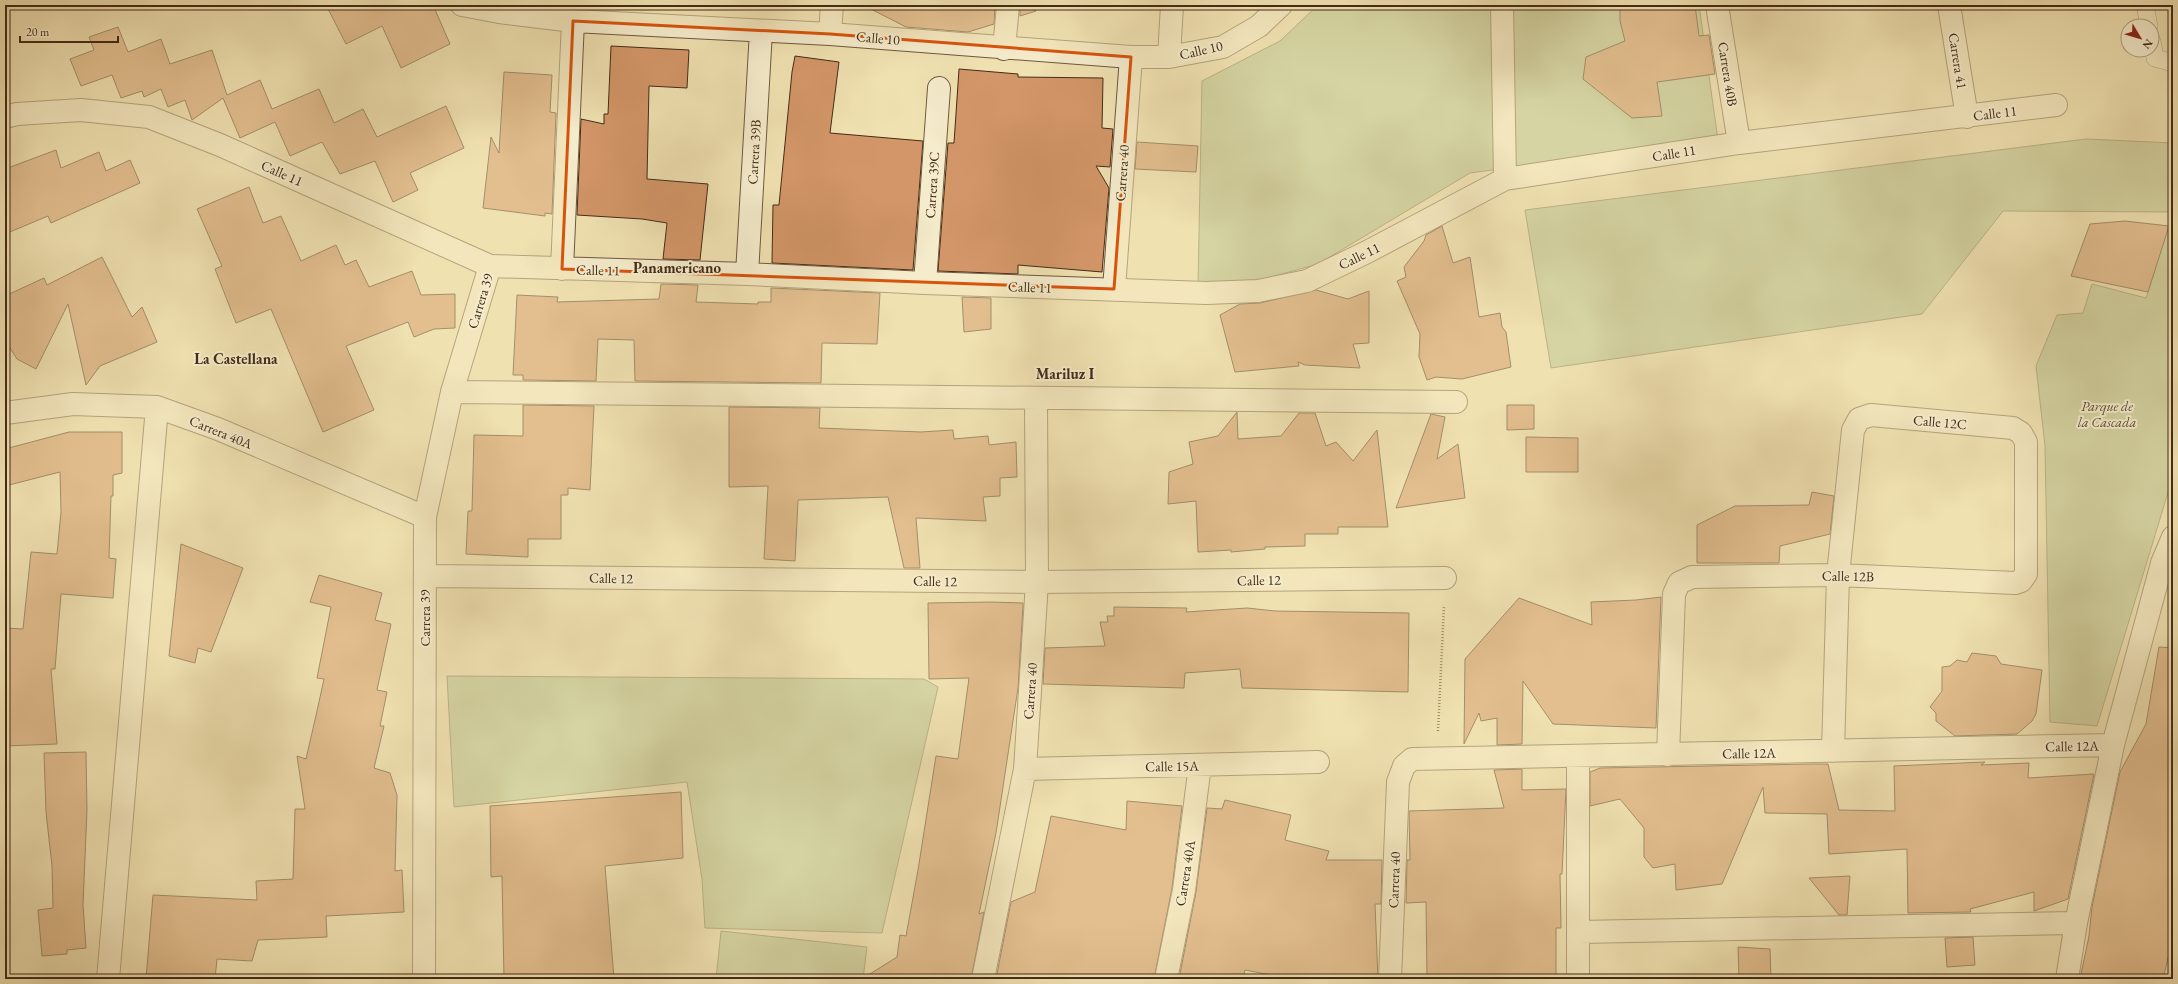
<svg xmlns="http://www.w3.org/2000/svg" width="2178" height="984" font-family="'EB Garamond',serif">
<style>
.green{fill:#b3c491;stroke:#7c7854}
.building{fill:#d39668;stroke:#442b17}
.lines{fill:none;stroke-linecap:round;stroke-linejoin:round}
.service-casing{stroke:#6f583e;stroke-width:18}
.pedestrian-casing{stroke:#6f583e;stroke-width:24}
.minor-casing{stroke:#6f583e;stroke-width:24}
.tertiary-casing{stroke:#6f583e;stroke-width:24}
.path{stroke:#442b17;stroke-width:2.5;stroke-dasharray:1 2;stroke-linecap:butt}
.service{stroke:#f5eccc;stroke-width:17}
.pedestrian{stroke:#f5eccc;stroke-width:22}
.minor{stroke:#f5eccc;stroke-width:22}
.tertiary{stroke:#f5eccc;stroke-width:22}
.marked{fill:none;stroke:#d8540d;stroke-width:3;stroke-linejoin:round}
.labels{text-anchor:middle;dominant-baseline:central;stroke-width:4;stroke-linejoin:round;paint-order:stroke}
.street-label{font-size:14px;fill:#442b17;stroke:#f5eccc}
.park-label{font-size:14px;font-style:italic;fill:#605136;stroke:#f5eccc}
.neighbourhood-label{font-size:15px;font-weight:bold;fill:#442b17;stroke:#f5eccc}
</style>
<rect width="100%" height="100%" fill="#f0e1b1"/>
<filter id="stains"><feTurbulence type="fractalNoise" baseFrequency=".005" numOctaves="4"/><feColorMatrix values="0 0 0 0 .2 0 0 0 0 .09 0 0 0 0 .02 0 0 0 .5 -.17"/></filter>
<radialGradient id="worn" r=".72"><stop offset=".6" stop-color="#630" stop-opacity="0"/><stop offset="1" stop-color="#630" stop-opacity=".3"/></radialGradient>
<!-- green -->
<path class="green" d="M1318,5H1699L1718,140L1470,173L1318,264L1242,285H1198L1202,81L1280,41Z
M2086,139L2173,143V476L2097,726L2050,722L2045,446L2036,366L2057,315L2083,313L2092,284L2146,298L2173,212L2003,211L1922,314L1551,368L1525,210Z
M447,676L924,679L938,687L882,933L705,928L702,879L687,782L454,807Z
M721,931L867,947L863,979H716Z"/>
<!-- building -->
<path class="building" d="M326,5H433L450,44L401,68L382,26L346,44Z
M863,5H995L994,24L968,32L906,27Z
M1020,5H1035L1036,11L1020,16Z
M1620,5H1695L1699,36L1709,35L1715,74L1657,82L1662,116L1632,118L1583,79L1586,57L1625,41L1620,21Z
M118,27L128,52L161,39L170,64L212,50L227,95L260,80L272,109L319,89L334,123L363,109L377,137L446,106L464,148L410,173L418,190L393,202L375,161L340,174L322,142L290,156L275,122L240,138L223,98L192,120L185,100L168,107L161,89L144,97L142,91L121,98L112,75L81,86L70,59L94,50L89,37Z
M611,46L689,50L687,88L649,86L647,179L708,184L700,260L663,259L667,223L642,219L577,215L581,119L604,124V114H608Z
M795,56L839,62L830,133L923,141L913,270L772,263L773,205H779L792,72Z
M959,69L1018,74V77L1103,78L1102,128L1113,129L1110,167L1096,166L1109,188L1102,272L1018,265V274L938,271L948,143H954Z
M504,72L552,75L550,112L556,113L552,214L545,213V216L483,208L491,137L499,153Z
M1137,142L1198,146L1196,172L1135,169Z
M56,150L61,168L99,152L106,171L130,160L140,183L51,223L48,216L5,234V169Z
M249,187L263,223L281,216L301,261L336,245L345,265L356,260L369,287L412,271L421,295L455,294V328L434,329L414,337L408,322L346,346L374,410L323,432L271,309L236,323L215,269L222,266L197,209Z
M2125,221L2169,226L2148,292L2071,276L2090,224Z
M1442,226L1453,263L1470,257L1479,317L1500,313L1502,327L1506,332L1511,367L1462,379L1436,377L1427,380L1419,357L1420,334L1397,281L1406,277L1404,267L1424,241L1426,235Z
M102,257L132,317L142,307L157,342L100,366L86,385L68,304L36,369L17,359L5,340V296L44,278L47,285Z
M661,284L698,285L696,302L758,304V302H771V288L880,293L877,344L822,343L821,383L635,381L634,340L598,339L596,381L523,380V375H513L517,295L558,297L557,302L659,299Z
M1316,290L1348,299L1369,291V343L1353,344L1360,368L1305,365L1298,362L1299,366L1235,372L1220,315L1240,304L1260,303Z
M962,297L991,298V329L964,332Z
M523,405L594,406L590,490L568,488V495H561V539H528V557L466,554L468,511H472L474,435L523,436Z
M1507,405H1534V429L1507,430Z
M729,407L820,408L819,428L921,432L953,430L954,439L988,436L989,445L1016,442L1017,477L1000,478V496L983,497L986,521L916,518L920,568H904L888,497L798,500L795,561L764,559L768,486L729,487Z
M1237,412L1238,439L1281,436L1299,413H1315L1326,446L1336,442L1353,461L1377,430L1388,527H1338V534H1305V546L1265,547V549L1231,552V550L1198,552L1196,501L1168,504L1169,472L1193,464L1189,442L1218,436Z
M1431,414L1445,417L1437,459L1458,444L1465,498L1396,508Z
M69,432H122V473L113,475V496H111L109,558L116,559L113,598L61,594L55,669H51L57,744L5,746V628L23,629L31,552L57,554L61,512L60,472L5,486V449Z
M1526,437L1578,438V472H1526Z
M1812,492L1834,496L1830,534L1780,546L1779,563H1697V525L1735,506L1809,505Z
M181,544L243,568L211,652L198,648L195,663L169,656Z
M319,575L382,593L375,620L391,624L377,690L387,692L380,726H384L374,768L390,773L397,795L395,871L402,870L404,912L326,916L327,937L258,940L252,961L217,959L215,979H146L153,895L257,900L256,881L293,879L295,809H305L297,756L306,759L317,711L324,679L317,678L331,607L310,602Z
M1661,597L1656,728L1553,724L1523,681L1522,744L1497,745V718L1481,721L1479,713L1464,744L1465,659L1519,598L1592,625L1591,602L1636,600Z
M990,602L1023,603V606L1018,688L996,833L979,914L984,912L971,979H862L897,957L900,935L906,936L918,870L936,756L958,759L969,678L929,679L928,603Z
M1114,607L1187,608L1186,612L1247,608L1275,611L1409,613L1408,692L1242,688L1240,669L1185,673L1184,688L1043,684L1045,648L1105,646L1100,622H1108L1107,616H1114Z
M2159,647L2173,648V883L2170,893L2169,954L2163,979H2080L2089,936L2092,907L2120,772L2146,724Z
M1972,653L1996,656L2001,664L2042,670L2036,714L2032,721L2017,734L1955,736L1936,721V713L1930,707L1942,691V667L1950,666L1957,660L1967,662Z
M86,752L87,810L83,905L86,948L67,950V954L42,956L38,910L53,908L52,866L46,812L44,753Z
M1985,762L1981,765L2029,763L2028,778L2094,774L2068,899L2034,911V892L1970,909L1971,912L1908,913L1907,849L1829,854L1827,814L1765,813L1763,787L1722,884L1676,890L1675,864L1653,868L1644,857V828L1620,799L1590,806V772L1600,768L1812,764H1828L1839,810L1895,811L1894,766Z
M1522,769V790L1566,789L1562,874H1560L1561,928H1556V979H1427L1426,902L1406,903L1407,860H1410L1409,811L1504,808L1494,770Z
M681,792L683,858L605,866L614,979H504L502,876L491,877L490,806Z
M1225,800L1291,815L1285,840L1329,851L1326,860H1382L1381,904H1375L1378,979H1292L1245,970L1243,979H1179L1196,892L1207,808L1222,809Z
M1127,801L1182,806L1172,888L1154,979H996L1011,902L1035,892L1051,816L1126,830Z
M1850,876L1847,915H1839L1809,878Z
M1973,937L1975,965L1947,967L1945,938Z
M1738,947L1770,949L1771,979H1739Z"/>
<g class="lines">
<defs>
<path id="service" d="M2145,5L2149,26
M2152,41L2155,58L2173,63"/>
<path id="pedestrian" d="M1114,289L1131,57"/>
<path id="minor" d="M462,5L499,12L573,21L830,34L1131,57H1169L1223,47L1259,26L1281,5
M1502,5L1505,179
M1717,5L1739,143
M1949,5L1967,117
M830,34L832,5
M1004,49L1008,5
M1169,57L1172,5
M562,269L573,21
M747,274L761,31
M925,283L939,88
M452,392L1456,402
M5,413L73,404L157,407L218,429L425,517
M425,576L1037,582L1445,578
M1668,755L1674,594L1679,583L1692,577L1838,575L2015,583L2021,581L2026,574V442L2021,433L2013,428L1871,415L1859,419L1853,430L1838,575L1833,751
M1578,757V979
M1025,769L1318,762
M1578,932L2076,923
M108,979L157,407
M424,979L425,517L452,392L490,266L747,274L925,283L1206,293L1258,291L1307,281L1367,252L1505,179L1739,143L2056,105
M983,979L1025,769L1037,582L1036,399
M1166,979L1184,890L1200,765
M1390,979L1398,782L1404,766L1412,759L2113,745
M2067,979L2076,923L2113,745L2162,563L2173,537"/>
<path id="tertiary" d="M5,117L17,114L81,110L149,117L220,145L490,266"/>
</defs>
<!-- service casing -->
<use href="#service" class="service-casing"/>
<!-- pedestrian casing -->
<use href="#pedestrian" class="pedestrian-casing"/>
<!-- minor casing -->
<use href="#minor" class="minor-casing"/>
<!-- tertiary casing -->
<use href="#tertiary" class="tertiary-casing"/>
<!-- path -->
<path class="path" d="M1438,731L1444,606"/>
<!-- service -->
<use href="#service" class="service"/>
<!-- pedestrian -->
<use href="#pedestrian" class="pedestrian"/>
<!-- minor -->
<use href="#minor" class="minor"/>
<!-- tertiary -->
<use href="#tertiary" class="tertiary"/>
</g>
<!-- marked area -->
<path d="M0 0H2178V984H0ZM573,21L830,34L1131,57L1114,289L562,269Z" fill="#f0e1b1" fill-opacity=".55" fill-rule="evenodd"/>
<path class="marked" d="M573,21L830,34L1131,57L1114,289L562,269Z"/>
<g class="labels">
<!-- street labels -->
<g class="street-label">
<text transform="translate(878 38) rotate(5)">Calle 10</text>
<text transform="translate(1201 50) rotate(-13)">Calle 10</text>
<text transform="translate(1958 61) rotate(81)">Carrera 41</text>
<text transform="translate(1728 74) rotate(81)">Carrera 40B</text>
<text transform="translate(1995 113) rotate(-7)">Calle 11</text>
<text transform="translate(754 152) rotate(-87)">Carrera 39B</text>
<text transform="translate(1674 153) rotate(-9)">Calle 11</text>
<text transform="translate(282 173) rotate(24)">Calle 11</text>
<text transform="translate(1122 173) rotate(-86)">Carrera 40</text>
<text transform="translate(932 185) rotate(-86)">Carrera 39C</text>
<text transform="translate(1359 256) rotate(-26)">Calle 11</text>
<text transform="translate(598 270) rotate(1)">Calle 11</text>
<text transform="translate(1030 287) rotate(2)">Calle 11</text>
<text transform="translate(480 301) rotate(-73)">Carrera 39</text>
<text transform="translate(1940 422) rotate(5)">Calle 12C</text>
<text transform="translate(221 432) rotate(22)">Carrera 40A</text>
<text transform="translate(1848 576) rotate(1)">Calle 12B</text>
<text transform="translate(611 578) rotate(1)">Calle 12</text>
<text transform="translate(1259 580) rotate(-1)">Calle 12</text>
<text transform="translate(935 581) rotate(1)">Calle 12</text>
<text transform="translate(425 618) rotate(-90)">Carrera 39</text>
<text transform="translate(1030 691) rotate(-86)">Carrera 40</text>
<text transform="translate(2072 746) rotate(-1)">Calle 12A</text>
<text transform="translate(1749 753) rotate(-1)">Calle 12A</text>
<text transform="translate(1172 766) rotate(-1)">Calle 15A</text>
<text transform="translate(1185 873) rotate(-81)">Carrera 40A</text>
<text transform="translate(1394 880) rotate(-88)">Carrera 40</text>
</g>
<!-- park labels -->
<g class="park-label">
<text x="2107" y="406">Parque de<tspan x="2107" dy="16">la Cascada</tspan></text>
</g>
<!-- neighbourhood labels -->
<g class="neighbourhood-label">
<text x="677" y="267">Panamericano</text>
<text x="236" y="358">La Castellana</text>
<text x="1065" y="373">Mariluz I</text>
</g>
</g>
<!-- margin -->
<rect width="2178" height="984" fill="none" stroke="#f0e1b1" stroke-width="20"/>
<rect x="6" y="6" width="2166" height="972" fill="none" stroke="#442b17" stroke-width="2"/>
<rect x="10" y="10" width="2158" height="964" fill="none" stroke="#442b17"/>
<!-- north arrow -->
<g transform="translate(2140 38) rotate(128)"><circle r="19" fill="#f5eccc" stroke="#ae9f84"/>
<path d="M0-3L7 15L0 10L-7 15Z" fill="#8f2418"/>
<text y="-6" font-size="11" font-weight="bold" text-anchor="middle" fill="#442b17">N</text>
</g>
<!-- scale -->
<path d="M20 36v6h98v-6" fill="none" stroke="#442b17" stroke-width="2"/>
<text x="26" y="36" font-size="12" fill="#442b17" stroke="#f5eccc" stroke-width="3" paint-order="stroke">20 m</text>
<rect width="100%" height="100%" filter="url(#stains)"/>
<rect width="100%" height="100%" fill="url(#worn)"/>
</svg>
